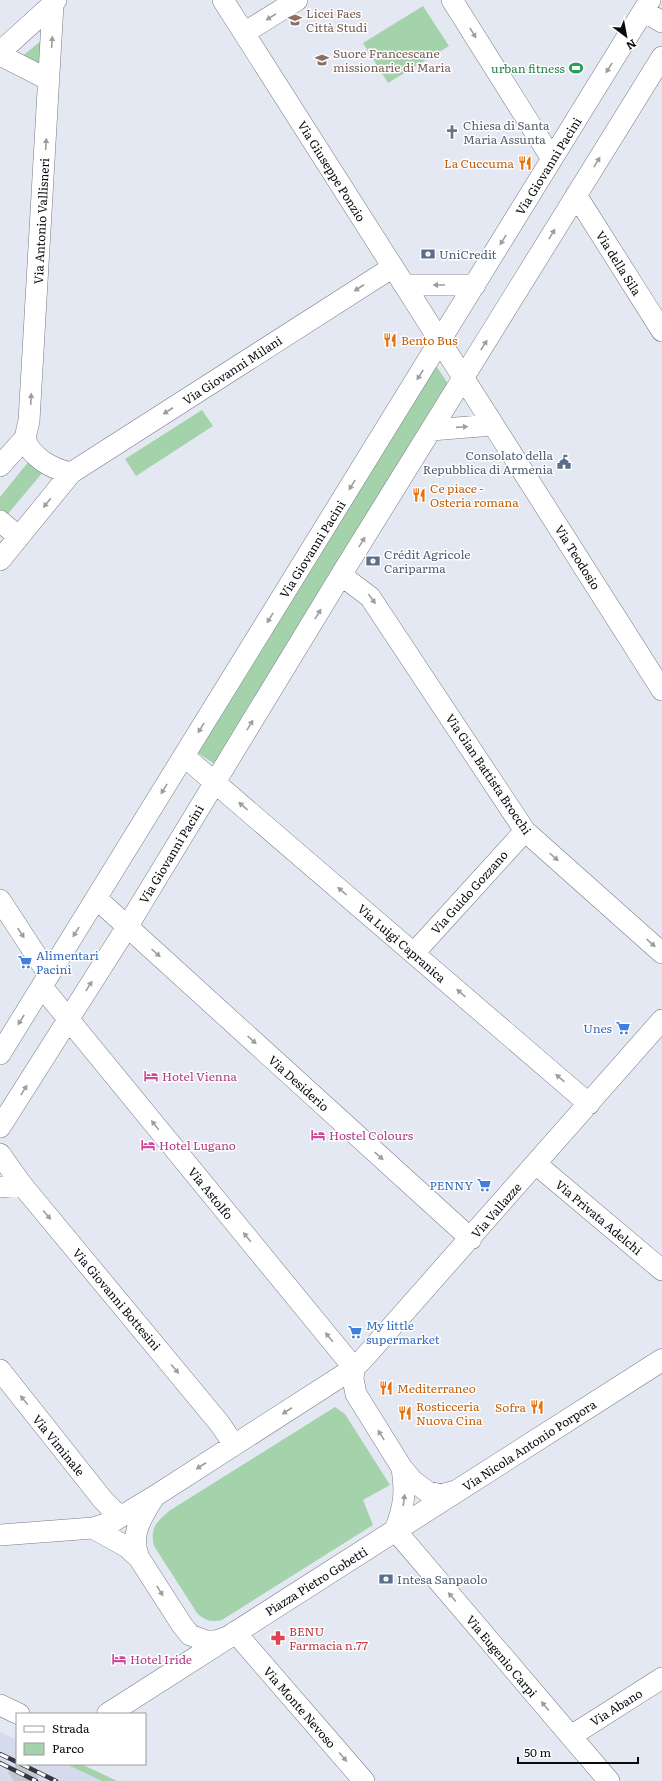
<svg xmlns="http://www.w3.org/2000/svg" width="662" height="1781" font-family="Literata,serif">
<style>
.built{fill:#d5dbec}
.green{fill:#a4d2ab}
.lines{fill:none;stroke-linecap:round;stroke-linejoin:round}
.major-tunnel{stroke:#c3c7d1;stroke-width:22;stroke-dasharray:22 11;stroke-linecap:butt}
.minor-casing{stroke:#797c87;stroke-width:22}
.major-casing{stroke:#797c87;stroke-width:23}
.minor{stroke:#fff;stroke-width:21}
.major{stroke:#fff;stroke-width:22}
.rail-casing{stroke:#35363c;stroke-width:4.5}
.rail{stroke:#fff;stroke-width:3;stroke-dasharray:9;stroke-linecap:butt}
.oneway{fill:#9d9d9f}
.labels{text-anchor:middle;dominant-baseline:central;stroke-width:3;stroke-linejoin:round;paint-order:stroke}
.education-label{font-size:12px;fill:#785e54;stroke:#fff;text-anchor:start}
.leisure-label{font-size:12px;fill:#27864d;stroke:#fff;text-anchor:end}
.worship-label{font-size:12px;fill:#5b616d;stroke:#fff;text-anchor:start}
.food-label{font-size:12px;fill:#c56008;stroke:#fff;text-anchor:start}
.street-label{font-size:12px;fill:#0a0b0f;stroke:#fff}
.service-label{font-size:12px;fill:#4e5e75;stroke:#fff;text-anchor:start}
.shop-label{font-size:12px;fill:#366cbe;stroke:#fff;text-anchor:start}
.hotel-label{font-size:12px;fill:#b23c85;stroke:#fff;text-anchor:start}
.health-label{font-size:12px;fill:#be3a42;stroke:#fff;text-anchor:start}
</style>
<rect width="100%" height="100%" fill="#e4e8f3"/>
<!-- built -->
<path class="built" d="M0,1732L17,1740V1764H67L70,1766L81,1764L117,1781H0Z"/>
<!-- green -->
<path class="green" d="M423,6L449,46L388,83L363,43Z
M47,36L45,71L20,58Z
M434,363L449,385L216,765L195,751Z
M202,410L213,426L136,476L125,459Z
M29,461L55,477L53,480L43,472L7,515L0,511V497Z
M335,1407L345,1414L390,1485L363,1500L373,1525L222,1620C211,1622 205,1621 197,1613L154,1546C150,1527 156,1523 169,1511Z
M73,1764H81L117,1781H102L70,1766Z"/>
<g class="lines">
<!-- major-tunnel -->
<path class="major-tunnel" d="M14,1781L38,1764"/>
<defs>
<path id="minor" d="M223,0L662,690
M452,0L552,159
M644,11L662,22
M244,33L297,0
M0,52L53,4L56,0
M0,55L49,80
M576,195L662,331
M404,285H475
M431,430L493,425
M25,438C30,457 52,469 71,473
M0,466L25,438L29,421L53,4
M0,521L19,537
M0,560L71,473L393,267
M341,575L370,597L525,831L662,953
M184,756L589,1104
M97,899L471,1239
M0,900L49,975
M414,953L525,831
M42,987L354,1368
M0,1054L650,0
M0,1127L127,927L341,575L662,57
M0,1154L22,1185L220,1424L234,1445
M536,1164L662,1270
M0,1187L22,1185
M354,1368L353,1379L356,1394L402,1468L413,1481L428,1492L441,1495L456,1491
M0,1370L103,1500L115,1512L122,1516
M402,1468C406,1493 404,1507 395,1530L609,1781
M154,1497C142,1517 129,1534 139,1558L182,1625L190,1635L206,1641H216L225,1638
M93,1528L127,1547L139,1558
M0,1535L93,1528L112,1522L155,1496L354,1368L364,1358L662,1020
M235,1632L364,1781
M0,1705L19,1714
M571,1736L662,1678"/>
<path id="major" d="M108,1714L662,1360"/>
</defs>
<!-- minor casing -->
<use href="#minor" class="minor-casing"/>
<!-- major casing -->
<use href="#major" class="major-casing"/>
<!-- minor -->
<use href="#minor" class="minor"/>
<!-- major -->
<use href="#major" class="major"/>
<defs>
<path id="rail" d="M0,1754L17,1762
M0,1763L36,1781
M21,1764L56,1781"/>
</defs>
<!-- rail casing -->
<use href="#rail" class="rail-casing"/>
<!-- rail -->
<use href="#rail" class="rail"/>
</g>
<!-- one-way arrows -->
<defs><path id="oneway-solid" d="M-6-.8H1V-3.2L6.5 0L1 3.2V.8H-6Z"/></defs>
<g class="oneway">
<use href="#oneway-solid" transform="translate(271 17) rotate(148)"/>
<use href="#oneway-solid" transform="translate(473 33) rotate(58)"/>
<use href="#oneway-solid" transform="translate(52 42) rotate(-86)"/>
<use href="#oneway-solid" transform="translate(609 68) rotate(122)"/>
<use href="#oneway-solid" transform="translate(46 144) rotate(-87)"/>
<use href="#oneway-solid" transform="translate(597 162) rotate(-58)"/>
<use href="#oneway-solid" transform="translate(552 234) rotate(-59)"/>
<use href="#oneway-solid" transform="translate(503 240) rotate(122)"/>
<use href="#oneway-solid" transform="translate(439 285) rotate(180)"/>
<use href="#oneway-solid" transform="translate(359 288) rotate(147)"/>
<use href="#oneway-solid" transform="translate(484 345) rotate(-58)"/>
<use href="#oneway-solid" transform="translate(420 375) rotate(122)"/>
<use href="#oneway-solid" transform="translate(31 399) rotate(-87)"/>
<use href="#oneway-solid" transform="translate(168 411) rotate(147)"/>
<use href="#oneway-solid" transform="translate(462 427) rotate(-4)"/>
<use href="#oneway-solid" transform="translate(352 485) rotate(122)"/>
<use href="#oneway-solid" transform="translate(47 503) rotate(129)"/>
<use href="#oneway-solid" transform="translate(362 542) rotate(-58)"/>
<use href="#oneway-solid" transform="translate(372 599) rotate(54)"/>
<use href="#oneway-solid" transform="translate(318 614) rotate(-59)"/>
<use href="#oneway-solid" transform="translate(270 618) rotate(122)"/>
<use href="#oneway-solid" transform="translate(250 725) rotate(-59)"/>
<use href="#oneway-solid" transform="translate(201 728) rotate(122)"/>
<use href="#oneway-solid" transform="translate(164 789) rotate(121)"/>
<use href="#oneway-solid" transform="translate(243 806) rotate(-139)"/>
<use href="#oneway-solid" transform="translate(554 857) rotate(42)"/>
<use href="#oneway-solid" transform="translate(342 891) rotate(-139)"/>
<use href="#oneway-solid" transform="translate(76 932) rotate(122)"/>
<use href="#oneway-solid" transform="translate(21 933) rotate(57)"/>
<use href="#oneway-solid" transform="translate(651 943) rotate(42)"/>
<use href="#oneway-solid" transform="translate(156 953) rotate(42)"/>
<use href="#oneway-solid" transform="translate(89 986) rotate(-58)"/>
<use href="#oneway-solid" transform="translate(461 993) rotate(-139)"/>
<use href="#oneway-solid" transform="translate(21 1020) rotate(122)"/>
<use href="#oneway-solid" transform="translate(252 1040) rotate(42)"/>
<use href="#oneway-solid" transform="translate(560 1078) rotate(-139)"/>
<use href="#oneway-solid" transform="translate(24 1090) rotate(-58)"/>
<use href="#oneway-solid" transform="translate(155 1125) rotate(-129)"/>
<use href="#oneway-solid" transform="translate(379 1156) rotate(42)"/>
<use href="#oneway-solid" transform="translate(47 1215) rotate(50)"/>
<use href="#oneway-solid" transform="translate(247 1237) rotate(-129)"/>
<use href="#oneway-solid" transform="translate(329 1337) rotate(-129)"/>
<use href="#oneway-solid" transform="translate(175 1369) rotate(50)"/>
<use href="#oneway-solid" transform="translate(24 1400) rotate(-129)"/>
<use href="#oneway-solid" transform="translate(287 1411) rotate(147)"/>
<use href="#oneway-solid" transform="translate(381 1435) rotate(-122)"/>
<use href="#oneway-solid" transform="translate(201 1466) rotate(147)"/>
<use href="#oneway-solid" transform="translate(404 1500) rotate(-82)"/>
<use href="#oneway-solid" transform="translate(160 1591) rotate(58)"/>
<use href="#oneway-solid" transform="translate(452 1597) rotate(-130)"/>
<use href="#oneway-solid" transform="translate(545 1706) rotate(-130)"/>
<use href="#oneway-solid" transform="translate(343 1757) rotate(49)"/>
</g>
<!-- icons -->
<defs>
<symbol id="school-bare" viewBox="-9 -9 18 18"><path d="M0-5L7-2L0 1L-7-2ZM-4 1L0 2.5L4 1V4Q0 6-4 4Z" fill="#8d6e63" stroke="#fff" stroke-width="2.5" paint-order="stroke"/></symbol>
<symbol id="stadium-bare" viewBox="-9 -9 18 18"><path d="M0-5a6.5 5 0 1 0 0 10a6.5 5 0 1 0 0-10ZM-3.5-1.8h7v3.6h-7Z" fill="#2e9e5b" stroke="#fff" stroke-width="2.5" paint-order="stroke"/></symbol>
<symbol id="church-bare" viewBox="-9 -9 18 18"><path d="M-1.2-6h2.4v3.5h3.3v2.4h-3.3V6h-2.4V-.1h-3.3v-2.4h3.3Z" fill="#6b7280" stroke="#fff" stroke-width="2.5" paint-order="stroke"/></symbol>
<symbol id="restaurant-bare" viewBox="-9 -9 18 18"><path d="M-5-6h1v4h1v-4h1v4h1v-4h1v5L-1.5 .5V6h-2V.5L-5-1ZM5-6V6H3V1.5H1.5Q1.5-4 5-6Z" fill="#e8710a" stroke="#fff" stroke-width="2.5" paint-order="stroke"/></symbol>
<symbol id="bank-bare" viewBox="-9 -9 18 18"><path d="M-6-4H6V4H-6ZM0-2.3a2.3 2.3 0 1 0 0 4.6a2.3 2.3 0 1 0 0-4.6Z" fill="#5c6f8a" stroke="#fff" stroke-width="2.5" paint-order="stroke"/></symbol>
<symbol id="civic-bare" viewBox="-9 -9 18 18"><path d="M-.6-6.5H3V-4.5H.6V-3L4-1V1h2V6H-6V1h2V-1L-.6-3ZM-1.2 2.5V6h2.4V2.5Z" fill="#5c6f8a" stroke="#fff" stroke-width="2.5" paint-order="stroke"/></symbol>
<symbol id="supermarket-bare" viewBox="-9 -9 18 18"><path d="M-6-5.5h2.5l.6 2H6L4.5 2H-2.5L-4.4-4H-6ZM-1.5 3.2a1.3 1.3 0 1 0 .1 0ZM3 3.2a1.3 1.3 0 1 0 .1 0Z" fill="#3f7fe0" stroke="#fff" stroke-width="2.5" paint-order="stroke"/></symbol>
<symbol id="hotel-bare" viewBox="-9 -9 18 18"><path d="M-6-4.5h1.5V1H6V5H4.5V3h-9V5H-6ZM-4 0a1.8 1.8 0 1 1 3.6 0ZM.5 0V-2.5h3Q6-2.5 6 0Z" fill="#d1479c" stroke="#fff" stroke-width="2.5" paint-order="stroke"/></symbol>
<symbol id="pharmacy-bare" viewBox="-9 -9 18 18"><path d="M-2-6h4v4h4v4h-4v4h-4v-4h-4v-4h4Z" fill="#e0444e" stroke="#fff" stroke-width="2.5" paint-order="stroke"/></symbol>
</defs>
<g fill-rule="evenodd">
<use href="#school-bare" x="285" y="10" width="20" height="20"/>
<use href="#school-bare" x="312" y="50" width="20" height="20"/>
<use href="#stadium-bare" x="566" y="58" width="20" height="20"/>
<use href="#church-bare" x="442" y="122" width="20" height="20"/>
<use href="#restaurant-bare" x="515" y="153" width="20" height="20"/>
<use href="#bank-bare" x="418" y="244" width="20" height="20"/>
<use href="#restaurant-bare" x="380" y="330" width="20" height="20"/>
<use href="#civic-bare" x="554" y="452" width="20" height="20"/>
<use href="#restaurant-bare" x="409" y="485" width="20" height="20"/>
<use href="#bank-bare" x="363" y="551" width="20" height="20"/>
<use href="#supermarket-bare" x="15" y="952" width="20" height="20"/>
<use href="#supermarket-bare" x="613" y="1018" width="20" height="20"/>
<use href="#hotel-bare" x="141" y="1066" width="20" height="20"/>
<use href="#hotel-bare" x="308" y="1125" width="20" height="20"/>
<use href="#hotel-bare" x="138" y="1135" width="20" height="20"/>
<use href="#supermarket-bare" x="474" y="1175" width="20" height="20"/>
<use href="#supermarket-bare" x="345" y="1322" width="20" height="20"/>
<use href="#restaurant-bare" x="376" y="1378" width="20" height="20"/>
<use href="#restaurant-bare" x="527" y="1397" width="20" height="20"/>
<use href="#restaurant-bare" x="395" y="1403" width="20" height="20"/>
<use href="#bank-bare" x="376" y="1569" width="20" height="20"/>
<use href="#pharmacy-bare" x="268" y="1628" width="20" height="20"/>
<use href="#hotel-bare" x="109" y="1649" width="20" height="20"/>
</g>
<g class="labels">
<!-- education labels -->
<g class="education-label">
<text x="306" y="13">Licei Faes<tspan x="306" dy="14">Città Studi</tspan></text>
<text x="333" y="53">Suore Francescane<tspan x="333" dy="14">missionarie di Maria</tspan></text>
</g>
<!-- leisure labels -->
<g class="leisure-label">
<text x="565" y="68">urban fitness</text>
</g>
<!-- worship labels -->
<g class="worship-label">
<text x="463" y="125">Chiesa di Santa<tspan x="463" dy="14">Maria Assunta</tspan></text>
</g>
<!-- food labels -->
<g class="food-label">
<text x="514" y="163" text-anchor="end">La Cuccuma</text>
<text x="401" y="340">Bento Bus</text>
<text x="430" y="488">Ce piace -<tspan x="430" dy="14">Osteria romana</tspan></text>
<text x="397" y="1388">Mediterraneo</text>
<text x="416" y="1406">Rosticceria<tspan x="416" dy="14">Nuova Cina</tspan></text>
<text x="526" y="1407" text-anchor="end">Sofra</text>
</g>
<!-- street labels -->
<g class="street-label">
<text transform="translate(548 166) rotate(-58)">Via Giovanni Pacini</text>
<text transform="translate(332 171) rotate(58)">Via Giuseppe Ponzio</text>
<text transform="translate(41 221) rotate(-87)">Via Antonio Vallisneri</text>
<text transform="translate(619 263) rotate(58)">Via della Sila</text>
<text transform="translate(232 370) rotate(-33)">Via Giovanni Milani</text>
<text transform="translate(312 549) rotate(-58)">Via Giovanni Pacini</text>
<text transform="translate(578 557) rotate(58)">Via Teodosio</text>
<text transform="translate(489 774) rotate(56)">Via Gian Battista Brocchi</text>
<text transform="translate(171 854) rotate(-59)">Via Giovanni Pacini</text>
<text transform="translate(469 892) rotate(-48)">Via Guido Gozzano</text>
<text transform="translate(402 943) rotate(41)">Via Luigi Capranica</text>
<text transform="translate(299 1083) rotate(42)">Via Desiderio</text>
<text transform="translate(211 1193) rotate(51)">Via Astolfo</text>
<text transform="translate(496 1210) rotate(-49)">Via Vallazze</text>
<text transform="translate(599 1217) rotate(40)">Via Privata Adelchi</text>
<text transform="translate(117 1299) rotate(50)">Via Giovanni Bottesini</text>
<text transform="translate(59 1445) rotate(51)">Via Viminale</text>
<text transform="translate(529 1445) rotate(-33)">Via Nicola Antonio Porpora</text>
<text transform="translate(316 1581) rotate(-32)">Piazza Pietro Gobetti</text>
<text transform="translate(502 1656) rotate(50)">Via Eugenio Carpi</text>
<text transform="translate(300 1707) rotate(49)">Via Monte Nevoso</text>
<text transform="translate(616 1707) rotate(-32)">Via Abano</text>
</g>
<!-- service labels -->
<g class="service-label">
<text x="439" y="254">UniCredit</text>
<text x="553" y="455" text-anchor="end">Consolato della<tspan x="553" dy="14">Repubblica di Armenia</tspan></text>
<text x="384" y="554">Crédit Agricole<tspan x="384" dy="14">Cariparma</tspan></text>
<text x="397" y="1579">Intesa Sanpaolo</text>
</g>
<!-- shop labels -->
<g class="shop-label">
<text x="36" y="955">Alimentari<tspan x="36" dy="14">Pacini</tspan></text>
<text x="612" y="1028" text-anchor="end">Unes</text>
<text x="473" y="1185" text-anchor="end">PENNY</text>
<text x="366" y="1325">My little<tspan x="366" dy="14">supermarket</tspan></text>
</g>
<!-- hotel labels -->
<g class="hotel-label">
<text x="162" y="1076">Hotel Vienna</text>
<text x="329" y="1135">Hostel Colours</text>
<text x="159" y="1145">Hotel Lugano</text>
<text x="130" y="1659">Hotel Iride</text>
</g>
<!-- health labels -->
<g class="health-label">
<text x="289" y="1631">BENU<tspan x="289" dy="14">Farmacia n.77</tspan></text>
</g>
</g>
<!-- legend -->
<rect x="16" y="1713" width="130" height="52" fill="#ffffff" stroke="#9d9d9f"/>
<rect x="24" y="1726" width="20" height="6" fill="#ffffff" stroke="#9d9d9f"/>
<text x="52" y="1733" font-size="12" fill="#0a0b0f">Strada</text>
<rect x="24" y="1743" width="20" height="12" fill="#a4d2ab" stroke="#9d9d9f"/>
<text x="52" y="1753" font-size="12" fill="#0a0b0f">Parco</text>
<!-- north arrow -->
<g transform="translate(626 36) rotate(148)" stroke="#ffffff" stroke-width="3" paint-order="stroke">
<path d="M0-3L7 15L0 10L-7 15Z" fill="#0a0b0f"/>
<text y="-6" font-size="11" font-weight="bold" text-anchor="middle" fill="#0a0b0f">N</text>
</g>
<!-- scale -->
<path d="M518 1757v6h120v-6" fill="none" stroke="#0a0b0f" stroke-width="2"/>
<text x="524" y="1757" font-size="12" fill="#0a0b0f" stroke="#ffffff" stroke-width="3" paint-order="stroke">50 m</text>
</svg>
